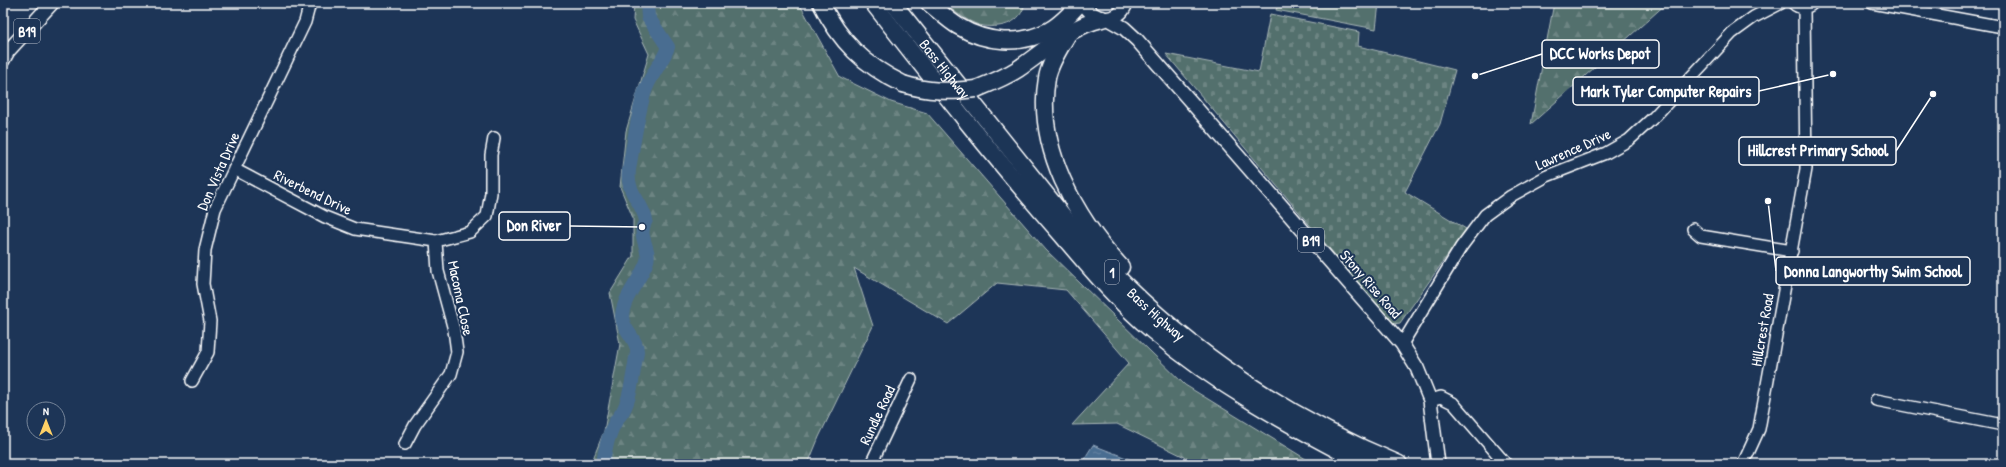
<svg xmlns="http://www.w3.org/2000/svg" width="2006" height="467" font-family="'Patrick Hand',sans-serif">
<style>
.forest{fill:url(#forest-firs);stroke:#a9b7b6}
.cemetery{fill:url(#cemetery-stones);stroke:#a9b7b6}
.water{fill:url(#water-ripples);stroke:#92a7bd}
.lines{fill:none;stroke-linecap:round;stroke-linejoin:round}
.river{stroke:#4a6d91;stroke-width:14}
.minor-casing{stroke:#fff;stroke-width:14}
.major-casing{stroke:#fff;stroke-width:16}
.highway-casing{stroke:#fff;stroke-width:19}
.minor{stroke:#1d3557;stroke-width:11}
.major{stroke:#1d3557;stroke-width:13}
.highway{stroke:#1d3557;stroke-width:16}
.highway-bridge-casing{stroke:#fff;stroke-width:19;stroke-linecap:butt}
.highway-bridge{stroke:#1d3557;stroke-width:16}
.labels{text-anchor:middle;dominant-baseline:central;stroke-width:4;stroke-linejoin:round;paint-order:stroke}
.shield{fill:#1d3557;stroke:#bbc2cd;stroke-width:1}
.shield-label{font-size:14px;font-weight:bold;fill:#fff}
.street-label{font-size:15px;fill:#fff;stroke:#1d3557}
.leader{fill:none;stroke:#fff;stroke-width:1.5}
.callout-dot{fill:#fff;stroke:#1d3557;stroke-width:1.5}
.callout{fill:#1d3557;stroke:#fff;stroke-width:1.5}
.callout-label{font-size:16px;text-anchor:middle;font-weight:bold;fill:#fff}
</style>
<defs>
<pattern id="forest-firs" width="22" height="20" patternUnits="userSpaceOnUse"><rect width="22" height="20" fill="#536f6d"/><path d="M5 1l3.5 6h-7zM16 11l3.5 6h-7z" fill="#6d8583"/></pattern>
<pattern id="cemetery-stones" width="16" height="16" patternUnits="userSpaceOnUse"><rect width="16" height="16" fill="#536f6d"/><path d="M2 7V4a2 2 0 0 1 4 0v3zM10 15v-3a2 2 0 0 1 4 0v3z" fill="#6d8583"/></pattern>
<pattern id="water-ripples" width="26" height="14" patternUnits="userSpaceOnUse"><rect width="26" height="14" fill="#4a6d91"/><path d="M2 4q2-2 4 0t4 0M15 11q2-2 4 0t4 0" fill="none" stroke="#6583a2"/></pattern>
</defs>
<rect width="100%" height="100%" fill="#1d3557"/>
<filter id="ink" filterUnits="userSpaceOnUse"><feTurbulence type="fractalNoise" baseFrequency=".025" numOctaves="2"/><feDisplacementMap in="SourceGraphic" scale="8" xChannelSelector="R" yChannelSelector="G"/><feConvolveMatrix kernelMatrix="1 2 1 2 8 2 1 2 1" color-interpolation-filters="sRGB"/></filter>
<g filter="url(#ink)">
<!-- forest -->
<path class="forest" d="M634,3H799L840,77L891,102L927,113L1046,250L1185,385L1314,464H1199L1117,424L1072,425L1129,363L1066,290L997,283L948,324L854,268L873,326L819,437L808,464H591L604,431L620,344L610,293L633,256V218L620,187L626,131L649,54L633,20Z
M944,3H1025C1021,23 1003,28 984,26C972,25 953,11 944,3Z
M1278,3H1379L1376,29L1276,10Z
M1554,3H1667L1531,124Z"/>
<!-- cemetery -->
<path class="cemetery" d="M1270,14L1359,32L1358,46L1455,70L1440,124L1405,192L1466,229L1400,323L1393,324L1166,54L1259,72Z"/>
<!-- water -->
<path class="water" d="M1093,445L1142,464H1081Z"/>
<g class="lines">
<!-- river -->
<path class="river" d="M603,464C605,449 608,434 616,421C618,417 621,415 623,411C631,397 632,379 635,364C635,360 637,356 637,352C638,339 622,330 622,316C623,297 641,280 647,261C651,247 636,237 646,220C641,199 626,193 629,170C633,145 637,118 644,94C649,76 662,64 668,47L648,17L647,3"/>
<defs>
<path id="minor" d="M1793,3C1799,9 1807,9 1813,3
M1872,3L2003,27
M234,169L325,217L355,229L436,241L470,232L487,216L491,193V155L494,138
M1693,229L1701,236L1792,251
M1402,344L1461,247L1485,215L1511,196L1547,176L1606,153L1629,140L1654,117L1732,33L1754,17L1781,3
M192,381L208,352L210,321L203,284L205,250L215,209L305,22L310,3
M1430,400L1441,397L1453,403L1506,464
M1876,400L2003,425
M405,444L415,425L451,374L457,352L454,330L438,271L436,241
M871,464L911,379
M1743,464L1759,429L1806,169L1804,8"/>
<path id="major" d="M1084,3C1092,22 1119,25 1126,3
M1108,19L1124,28L1137,40L1402,344L1417,368L1430,400L1438,464
M3,60L8,51L52,3"/>
<g id="highway">
<path d="M821,3C840,42 864,65 903,84"/>
<path d="M873,3C934,81 996,160 1061,234C1090,268 1119,303 1153,331C1217,385 1291,426 1365,464"/>
<path id="s1" d="M893,3L1080,237C1167,337 1277,414 1399,464"/>
<path d="M929,3C939,11 948,20 958,26C986,43 1021,46 1050,30C1062,23 1071,13 1080,3"/>
<path d="M1068,34C1060,48 1050,62 1047,78C1035,147 1076,218 1121,267"/>
<path d="M976,89C991,83 1004,78 1018,69C1045,51 1070,26 1102,19"/>
</g>
</defs>
<!-- minor casing -->
<use href="#minor" class="minor-casing"/>
<!-- major casing -->
<use href="#major" class="major-casing"/>
<!-- highway casing -->
<use href="#highway" class="highway-casing"/>
<!-- minor -->
<use href="#minor" class="minor"/>
<!-- major -->
<use href="#major" class="major"/>
<!-- highway -->
<use href="#highway" class="highway"/>
<defs>
<path id="highway-bridge" d="M903,84C928,92 950,92 976,89"/>
</defs>
<!-- highway-bridge casing -->
<use href="#highway-bridge" class="highway-bridge-casing"/>
<!-- highway-bridge -->
<use href="#highway-bridge" class="highway-bridge"/>
</g>
</g>
<g class="labels">
<!-- shield labels -->
<g class="shield">
<rect x="14" y="19" width="26" height="24" rx="3"/>
<rect x="1298" y="228" width="26" height="24" rx="3"/>
<rect x="1105" y="260" width="14" height="24" rx="3"/>
</g>
<g class="shield-label">
<text x="27" y="31">B19</text>
<text x="1311" y="240">B19</text>
<text x="1112" y="272">1</text>
</g>
<!-- street labels -->
<g class="street-label">
<text stroke="none"><textPath href="#s1" startOffset="84">Bass Highway</textPath></text>
<text transform="translate(1573 149) rotate(-24)">Lawrence Drive</text>
<text transform="translate(218 171) rotate(-66)">Don Vista Drive</text>
<text transform="translate(313 192) rotate(26)">Riverbend Drive</text>
<text transform="translate(1371 284) rotate(49)">Stony Rise Road</text>
<text transform="translate(461 298) rotate(78)">Macoma Close</text>
<text stroke="none"><textPath href="#s1" startOffset="408">Bass Highway</textPath></text>
<text transform="translate(1762 330) rotate(-80)">Hillcrest Road</text>
<text transform="translate(877 415) rotate(-65)">Rundle Road</text>
</g>
</g>
<!-- callouts -->
<path class="leader" d="M1475 76L1542 54M1833 74L1759 91M1933 94L1896 151M642 227L570 226M1768 201L1776 271"/>
<g class="callout-dot">
<circle cx="1475" cy="76" r="4"/>
<circle cx="1833" cy="74" r="4"/>
<circle cx="1933" cy="94" r="4"/>
<circle cx="642" cy="227" r="4"/>
<circle cx="1768" cy="201" r="4"/>
</g>
<g class="callout">
<rect x="1542" y="40" width="117" height="28" rx="4"/>
<rect x="1573" y="77" width="186" height="28" rx="4"/>
<rect x="1739" y="137" width="157" height="28" rx="4"/>
<rect x="499" y="212" width="71" height="28" rx="4"/>
<rect x="1776" y="257" width="194" height="28" rx="4"/>
</g>
<g class="callout-label">
<text x="1600" y="59">DCC Works Depot</text>
<text x="1666" y="97">Mark Tyler Computer Repairs</text>
<text x="1818" y="156">Hillcrest Primary School</text>
<text x="534" y="231">Don River</text>
<text x="1873" y="277">Donna Langworthy Swim School</text>
</g>
<!-- margin -->
<rect width="2006" height="467" fill="none" stroke="#1d3557" stroke-width="16"/>
<rect x="8" y="8" width="1990" height="451" fill="none" stroke="#fff" stroke-width="1.5" filter="url(#ink)"/>
<!-- north arrow -->
<g transform="translate(46 421)"><circle r="19" fill="#1d3557" stroke="#77869a"/>
<path d="M0-3L7 15L0 10L-7 15Z" fill="#ffd166"/>
<text y="-6" font-size="11" font-weight="bold" text-anchor="middle" fill="#ffffff">N</text>
</g>
</svg>
